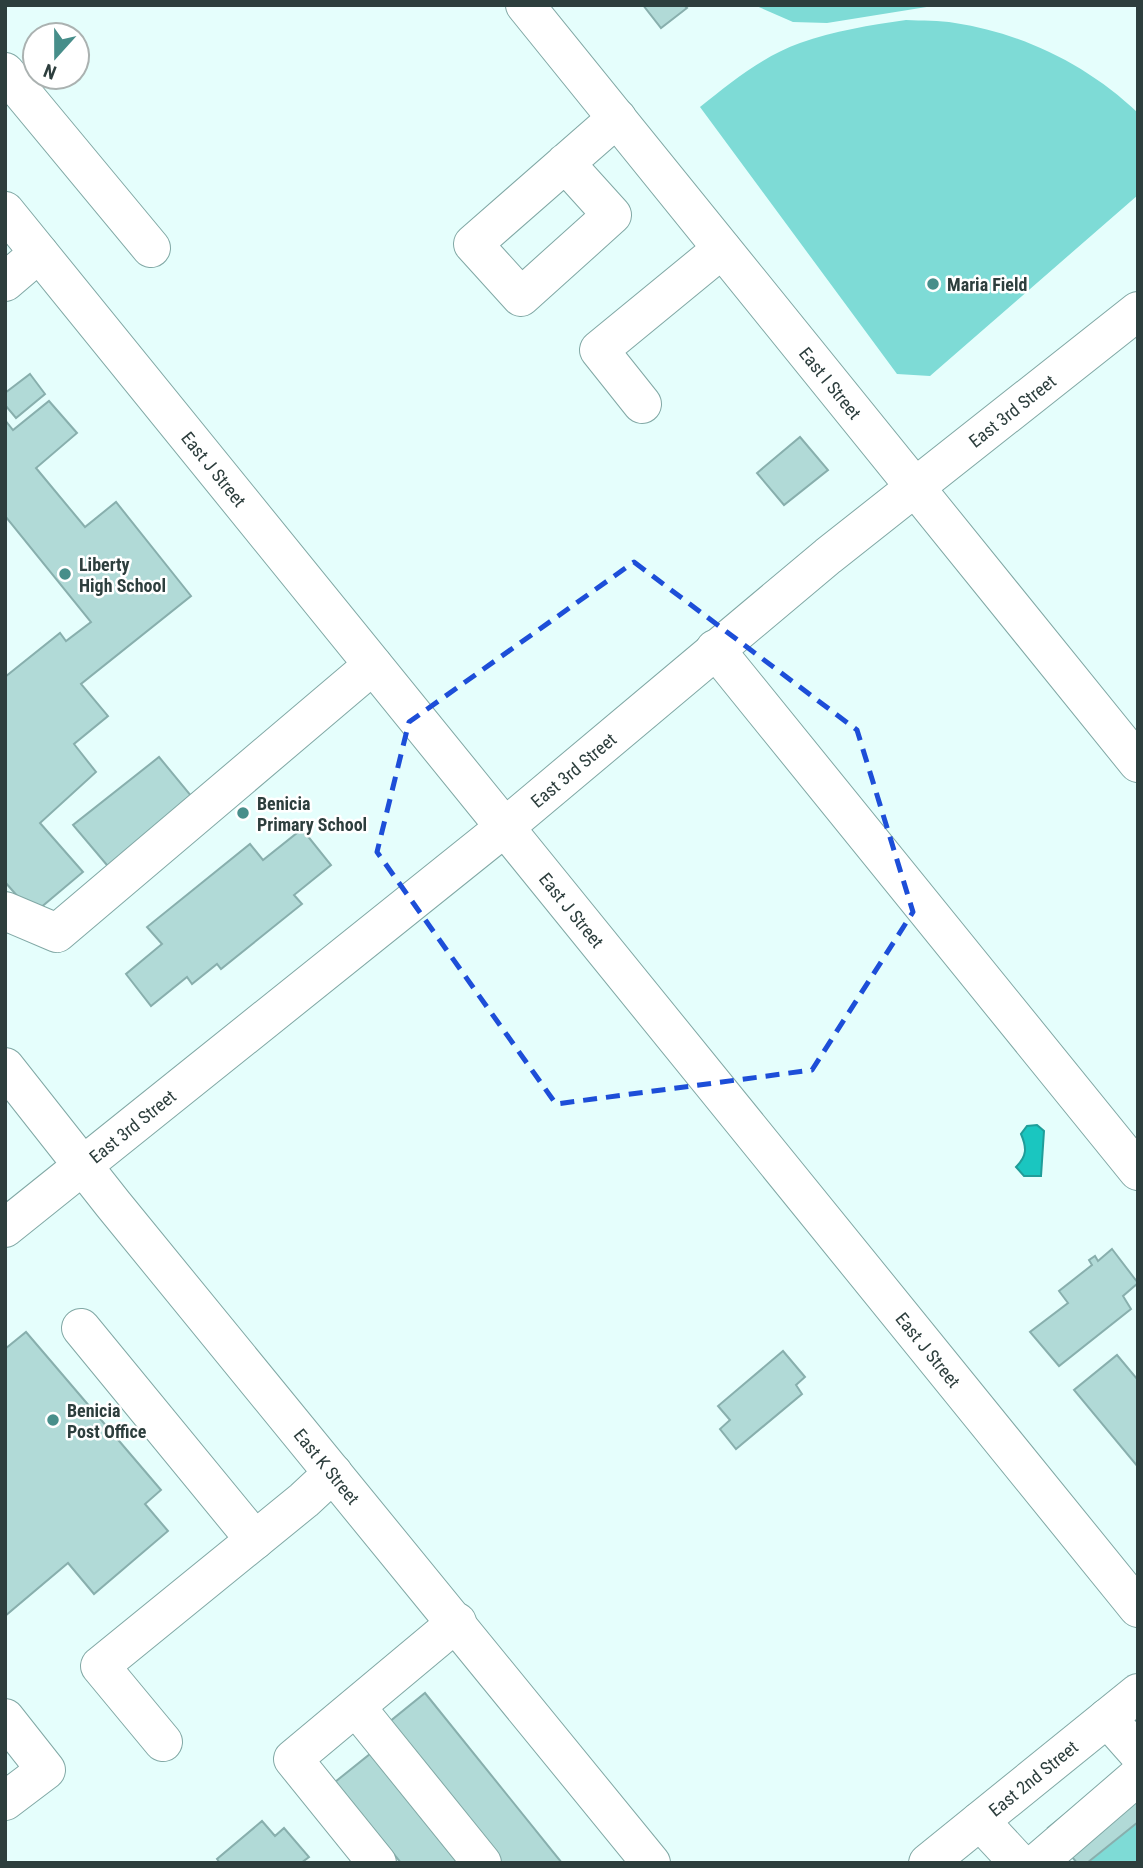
<svg xmlns="http://www.w3.org/2000/svg" width="1143" height="1868" font-family="'Roboto Condensed',sans-serif">
<style>
.green{fill:#7edbd6}
.water{fill:#1ac6c0;stroke:#209d99;stroke-width:2}
.building{fill:#b1dad7;stroke:#88afad;stroke-width:2}
.lines{fill:none;stroke-linecap:round;stroke-linejoin:round}
.minor-casing{stroke:#81a8a5;stroke-width:40}
.minor{stroke:#fff;stroke-width:38}
.marked{fill:none;stroke:#1d4ed8;stroke-width:5;stroke-dasharray:14 9;stroke-linejoin:round}
.poi-dot{fill:#478e8a;stroke:#fff;stroke-width:2.5}
.labels{text-anchor:middle;dominant-baseline:central;stroke-width:5;stroke-linejoin:round;paint-order:stroke}
.poi-label{font-size:18px;font-weight:bold;fill:#2d3e3d;stroke:#fff;text-anchor:start}
.street-label{font-size:18px;fill:#2d3e3d;stroke:#fff}
</style>
<rect width="100%" height="100%" fill="#e5fefc"/>
<!-- green -->
<path class="green" d="M754,5H939L827,23L793,22Z
M906,20C922,21 939,20 955,23C1022,33 1088,65 1138,113V195L930,376L897,374L700,107C730,83 763,56 800,43C834,31 870,25 906,20Z
M1138,1822V1863H1088Z"/>
<!-- water -->
<path class="water" d="M1037,1125L1044,1131L1041,1176H1024L1016,1167C1027,1156 1027,1148 1021,1134L1027,1126Z"/>
<!-- building -->
<path class="building" d="M643,5H684L687,8L661,28Z
M30,374L45,394L16,418L5,405V393Z
M49,401L77,433L36,468L85,527L116,502L191,596L81,684L108,716L74,744L96,772L40,823L83,872L33,914L5,882V677L60,633L66,641L91,622L5,516V420L13,430Z
M800,437L828,470L784,505L757,473Z
M159,757L197,803L112,871L73,825Z
M302,829L331,865L294,895L302,904L221,969L217,964L192,984L187,977L151,1006L126,974L162,944L147,927L250,844L263,860Z
M1112,1249L1138,1283L1123,1296L1131,1309L1059,1366L1030,1332L1068,1303L1059,1291L1092,1265L1089,1260L1095,1256L1098,1261Z
M26,1332L161,1490L145,1504L168,1531L94,1594L68,1563L5,1616V1349Z
M783,1351L805,1377L796,1385L802,1394L736,1449L720,1429L730,1420L718,1406Z
M1117,1355L1138,1380V1467L1074,1390Z
M425,1693L562,1863H493L383,1727Z
M375,1750L466,1863H401L335,1782Z
M1138,1755V1822L1087,1863H1077L1048,1828Z
M262,1821L275,1836L284,1828L309,1857L301,1863H220L217,1859Z"/>
<g class="lines">
<defs>
<g id="minor">
<path id="s1" d="M525,5L1138,763"/>
<path d="M5,72L151,248"/>
<path d="M565,163L612,215L521,297L473,244L617,118"/>
<path id="s2" d="M5,211L1138,1608"/>
<path d="M5,282L39,253"/>
<path d="M642,404L599,350L722,249"/>
<path d="M715,649L1138,1171"/>
<path d="M5,911L57,933L373,665"/>
<path id="s3" d="M5,1067L113,1204L651,1863"/>
<path id="s4" d="M5,1228L505,827L828,556L1138,311"/>
<path d="M81,1328L255,1540"/>
<path d="M356,1707L482,1863"/>
<path d="M5,1718L46,1770L5,1801"/>
<path d="M1107,1718L1138,1753"/>
<path d="M163,1742L100,1666L304,1500L333,1473"/>
<path d="M980,1821L1019,1863"/>
<path d="M377,1863L293,1759L457,1622"/>
<path id="s5" d="M928,1863L1138,1693"/>
<path d="M1037,1863L1138,1776"/>
</g>
</defs>
<!-- minor casing -->
<use href="#minor" class="minor-casing"/>
<!-- minor -->
<use href="#minor" class="minor"/>
</g>
<!-- marked area -->
<path class="marked" d="M634,562L857,730L913,912L812,1070L556,1104L377,852L409,722Z"/>
<!-- markers -->
<g class="poi-dot">
<circle cx="933" cy="284" r="7"/>
<circle cx="65" cy="574" r="7"/>
<circle cx="243" cy="813" r="7"/>
<circle cx="53" cy="1420" r="7"/>
</g>
<g class="labels">
<!-- poi labels -->
<g class="poi-label">
<text x="947" y="284">Maria Field</text>
<text x="79" y="564">Liberty<tspan x="79" dy="21">High School</tspan></text>
<text x="257" y="803">Benicia<tspan x="257" dy="21">Primary School</tspan></text>
<text x="67" y="1410">Benicia<tspan x="67" dy="21">Post Office</tspan></text>
</g>
<!-- street labels -->
<g class="street-label">
<text stroke="none"><textPath href="#s1" startOffset="486">East I Street</textPath></text>
<text stroke="none"><textPath href="#s4" startOffset="1297">East 3rd Street</textPath></text>
<text stroke="none"><textPath href="#s2" startOffset="332">East J Street</textPath></text>
<text stroke="none"><textPath href="#s4" startOffset="730">East 3rd Street</textPath></text>
<text stroke="none"><textPath href="#s2" startOffset="900">East J Street</textPath></text>
<text stroke="none"><textPath href="#s4" startOffset="163">East 3rd Street</textPath></text>
<text stroke="none"><textPath href="#s2" startOffset="1466">East J Street</textPath></text>
<text stroke="none"><textPath href="#s3" startOffset="513">East K Street</textPath></text>
<text stroke="none"><textPath href="#s5" startOffset="135">East 2nd Street</textPath></text>
</g>
</g>
<!-- border -->
<rect width="1143" height="1868" fill="none" stroke="#2d3e3d" stroke-width="14"/>
<!-- north arrow -->
<g transform="translate(56 56) rotate(201)"><circle r="33" fill="#ffffff" stroke="#abb2b1" stroke-width="2"/>
<path d="M0-5L12 26L0 18L-12 26Z" fill="#478e8a"/>
<text y="-10" font-size="19" font-weight="bold" text-anchor="middle" fill="#2d3e3d">N</text>
</g>
</svg>
